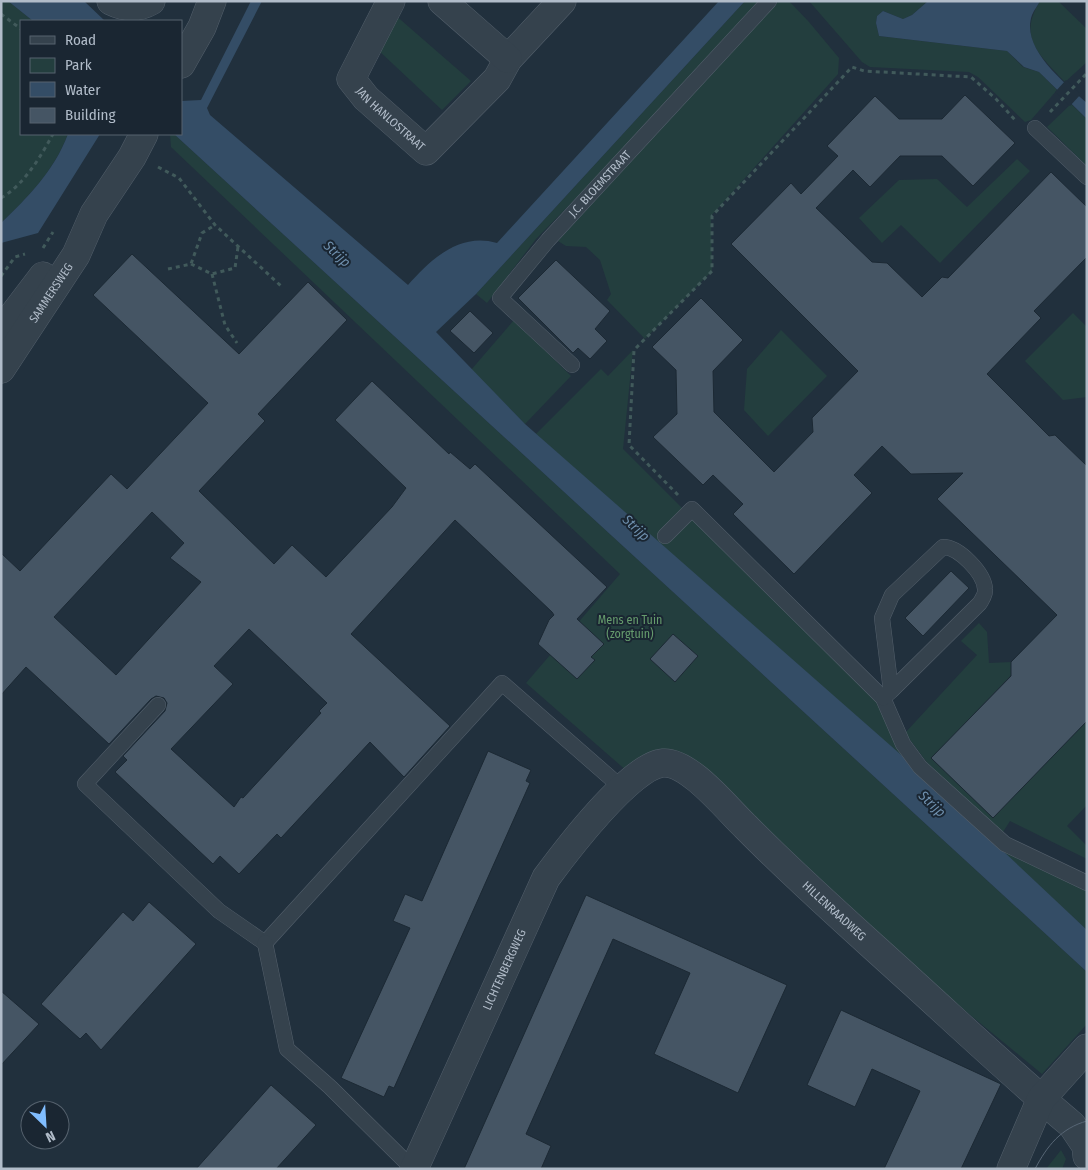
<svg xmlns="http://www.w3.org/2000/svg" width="1088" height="1170" font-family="'Fira Sans Condensed',sans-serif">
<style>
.green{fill:#233e3e}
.water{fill:#344d66}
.pier{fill:#21303d}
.building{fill:#455564;stroke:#1c2934;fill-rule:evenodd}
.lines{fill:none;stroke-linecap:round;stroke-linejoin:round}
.service-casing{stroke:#535f6b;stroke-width:16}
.minor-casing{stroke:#535f6b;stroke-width:29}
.tertiary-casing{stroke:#535f6b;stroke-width:29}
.path{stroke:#415a5b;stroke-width:3;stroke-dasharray:4 4;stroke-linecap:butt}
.service{stroke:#35424d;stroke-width:15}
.minor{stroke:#35424d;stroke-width:28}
.tertiary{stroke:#35424d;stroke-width:28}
.tram{stroke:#576675;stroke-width:1}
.labels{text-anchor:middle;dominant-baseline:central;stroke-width:4;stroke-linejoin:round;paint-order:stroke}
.street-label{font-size:12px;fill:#b1bcc9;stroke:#1a2632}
.park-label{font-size:12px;fill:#669c6d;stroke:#1a2632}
.water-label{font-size:14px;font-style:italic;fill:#6f90ae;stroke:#1a2632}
</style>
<rect width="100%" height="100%" fill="#21303d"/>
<!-- green -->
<path class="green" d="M1,1H8L33,21H21V134H68C53,172 30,195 1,223Z
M745,1H769L536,239L487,303L476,294Z
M779,1H789L809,22L839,58L838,74L711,216L712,271L645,339L607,300L611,294L600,260L586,247L566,246L558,241Z
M809,1H928L912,15L903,19L883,11L877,16L876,23L879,36L1007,51L1023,67L1039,72L1057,90L1031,120L1025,122L978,77L969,72L870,67L862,62Z
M1040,1H1058L1087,29V62L1065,82C1040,55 1017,38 1040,1Z
M394,14L471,81L442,110L377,49Z
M1071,104L1087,119V166L1047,127Z
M170,134H174L1087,972V1024L1042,1074L839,907L692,771L628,772L526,683L620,574L171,147Z
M1017,159L1030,171L940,263L901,225L882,243L859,218L899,180L937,179L967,207Z
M1073,313L1087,327V397L1063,400L1025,361Z
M514,320L571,376L525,424L471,370Z
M781,330L827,376L768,436L744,410L747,369Z
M633,350L623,449L804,630L881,702L900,753L1005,851L1087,890V930L536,434L601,369L608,376Z
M979,623L987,632L989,663L1011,662V667L1015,671L932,758L993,817L1087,721V805L1067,826L1087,846V859L1010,821L1003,832L929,765L905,733L977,655L961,641Z
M1061,1150L1066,1159L1062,1169H1046Z"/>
<!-- water -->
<path class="water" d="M8,1H84L105,21H33Z
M251,1H262L207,108L210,115L408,285C431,259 460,232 497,243L719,1H745L476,294L436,332L525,424L899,753L1087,930V972L174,134H181V101L201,100Z
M928,1H1040C1038,5 1034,10 1032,15C1020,48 1065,83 1087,103V119L1039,72L1024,67L1007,51L879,36L876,23L877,16L883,11L903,19L912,15Z
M68,134H100L38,233L1,243V223C29,196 54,171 68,134Z"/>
<!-- pier -->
<path class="pier" d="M1066,80L1081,94L1070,106L1055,92Z"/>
<!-- building -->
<path class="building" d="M965,95L1015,143L973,186L942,156H900L870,187L853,170L816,208L872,262L887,263L922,297L942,277L948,278L1051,172L1087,207V257L1034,311L1041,318L987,374L1049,436L1055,435L1087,466V721L993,818L931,758L1011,676V662L1057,615L937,499L963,473L911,474L882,446L854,475L872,493L794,574L733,514L743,504L713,475L703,485L653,437L677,414L676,370L652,347L701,298L743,340L713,371L714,412L774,472L813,432L812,418L858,371L731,244L791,183L801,194L838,156L827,146L875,96L899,119H942Z
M132,254L239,354L308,282L347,320L258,414L265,421L199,491L274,564L292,545L326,577L392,507L406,488L335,420L372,381L449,454L450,452L470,469L475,464L607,587L577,619L604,644L591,657L595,660L577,679L538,644L549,620L554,615L552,612L455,520L351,634L450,726L404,777L370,742L281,838L277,834L239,874L220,856L213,864L115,772L127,760L123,756L165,711L167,703L164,698L156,696L151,699L109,744L26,667L1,695V553L20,571L111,474L127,489L208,403L93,295ZM152,512L184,543L170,558L201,582L116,675L54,617ZM249,629L327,703L319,711L321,713L243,798L241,797L234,807L171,749L233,684L214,666Z
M556,260L610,311L595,329L607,341L590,359L578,348L573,353L518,298Z
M470,311L493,333L474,353L450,331Z
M951,571L969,588L923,636L905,618Z
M673,634L698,656L675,682L650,659Z
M488,751L531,770L526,781L530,783L394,1088L389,1086L384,1097L341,1078L410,928L393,921L405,894L422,901Z
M586,895L787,985L738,1093L654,1054L690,973L613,939L526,1134L551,1146L541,1169H464Z
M149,902L196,944L101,1050L86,1033L80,1039L41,1004L123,912L133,921Z
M1,991L39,1024L1,1065Z
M841,1010L1001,1084L961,1169H884L920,1091L872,1069L855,1107L807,1085Z
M271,1085L316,1125L276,1169H196Z"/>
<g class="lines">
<defs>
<g id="service">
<path d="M1035,128L1087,177"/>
<path id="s1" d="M572,365L500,298L548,240L769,1"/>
<path d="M665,536L692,509L883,698L903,744L920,767L1005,844L1087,883"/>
<path d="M883,698L891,691L980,603C982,599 986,594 985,589C984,573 959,547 943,547L892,595L882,618L891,691"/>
<path d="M158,705L85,784L219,911L265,943"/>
<path d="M265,943L502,683L622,788"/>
<path d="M265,943L287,1049L330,1087L413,1169"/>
</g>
<g id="minor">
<path d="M111,1C125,8 137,9 151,1"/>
<path id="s2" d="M391,1L351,79L366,98L426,151L497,79L508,59L562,1"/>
<path d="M442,1L508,59"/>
<path id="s3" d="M414,1169L546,878C566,851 631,765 663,763C689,761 727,809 745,826C797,879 853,928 909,979C963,1028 1016,1078 1072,1125L1086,1146L1087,1156"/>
<path d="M1011,1169L1041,1099L1087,1048"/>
</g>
<g id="tertiary">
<path d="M181,64L202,27L212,1"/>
<path d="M1,331L43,276"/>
<path id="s4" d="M1,369L76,255L94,214L132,157L144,134"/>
</g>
</defs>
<!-- service casing -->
<use href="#service" class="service-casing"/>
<!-- minor casing -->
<use href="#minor" class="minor-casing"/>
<!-- tertiary casing -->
<use href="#tertiary" class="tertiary-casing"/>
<!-- path -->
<path class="path" d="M1,14L21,29
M1050,112L1087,73
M158,167L179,178L215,225L281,286
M1,198C24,185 41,156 53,134
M43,248L53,232
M191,264L212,274L235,268L238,247
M168,269L191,264L202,233L215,225
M212,274L225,325L237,343
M1,276L15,257L25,254
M678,495L629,445L634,350L712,271V216L852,67L864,71L971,77L996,99L1016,121"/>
<!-- service -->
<use href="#service" class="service"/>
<!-- minor -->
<use href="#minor" class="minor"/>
<!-- tertiary -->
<use href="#tertiary" class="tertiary"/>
<!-- tram -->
<path class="tram" d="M1035,1169C1047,1146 1061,1128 1087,1121"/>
</g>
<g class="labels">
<!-- street labels -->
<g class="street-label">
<text stroke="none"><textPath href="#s2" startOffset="144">JAN HANLOSTRAAT</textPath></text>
<text stroke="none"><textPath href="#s1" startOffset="250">J.C. BLOEMSTRAAT</textPath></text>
<text stroke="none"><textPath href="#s4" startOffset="91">SAMMERSWEG</textPath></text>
<text stroke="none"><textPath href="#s3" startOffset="715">HILLENRAADWEG</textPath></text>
<text stroke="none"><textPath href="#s3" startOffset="219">LICHTENBERGWEG</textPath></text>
</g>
<!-- park labels -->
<g class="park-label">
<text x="630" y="620">Mens en Tuin<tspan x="630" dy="14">(zorgtuin)</tspan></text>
</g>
<!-- water labels -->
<g class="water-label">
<text transform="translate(337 254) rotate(43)">Strijp</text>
<text transform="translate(636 528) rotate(43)">Strijp</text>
<text transform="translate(932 804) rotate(43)">Strijp</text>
</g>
</g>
<!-- border -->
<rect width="1088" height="1170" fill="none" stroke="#b1bcc9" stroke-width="5"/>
<!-- legend -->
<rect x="20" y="20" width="162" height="115" fill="#1a2632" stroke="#56626e"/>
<rect x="30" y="36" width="25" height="8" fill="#35424d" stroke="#56626e"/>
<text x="65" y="45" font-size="15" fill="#b1bcc9">Road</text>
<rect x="30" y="58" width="25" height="15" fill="#233e3e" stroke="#56626e"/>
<text x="65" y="70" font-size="15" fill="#b1bcc9">Park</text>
<rect x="30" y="82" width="25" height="15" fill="#344d66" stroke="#56626e"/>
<text x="65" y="95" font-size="15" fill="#b1bcc9">Water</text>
<rect x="30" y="108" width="25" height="15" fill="#455564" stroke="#56626e"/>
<text x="65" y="120" font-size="15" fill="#b1bcc9">Building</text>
<!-- north arrow -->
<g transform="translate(45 1125) rotate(155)"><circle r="24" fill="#1a2632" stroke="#56626e"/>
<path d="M0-4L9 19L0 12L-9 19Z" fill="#80bdff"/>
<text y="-8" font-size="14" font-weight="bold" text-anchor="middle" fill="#b1bcc9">N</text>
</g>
</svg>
